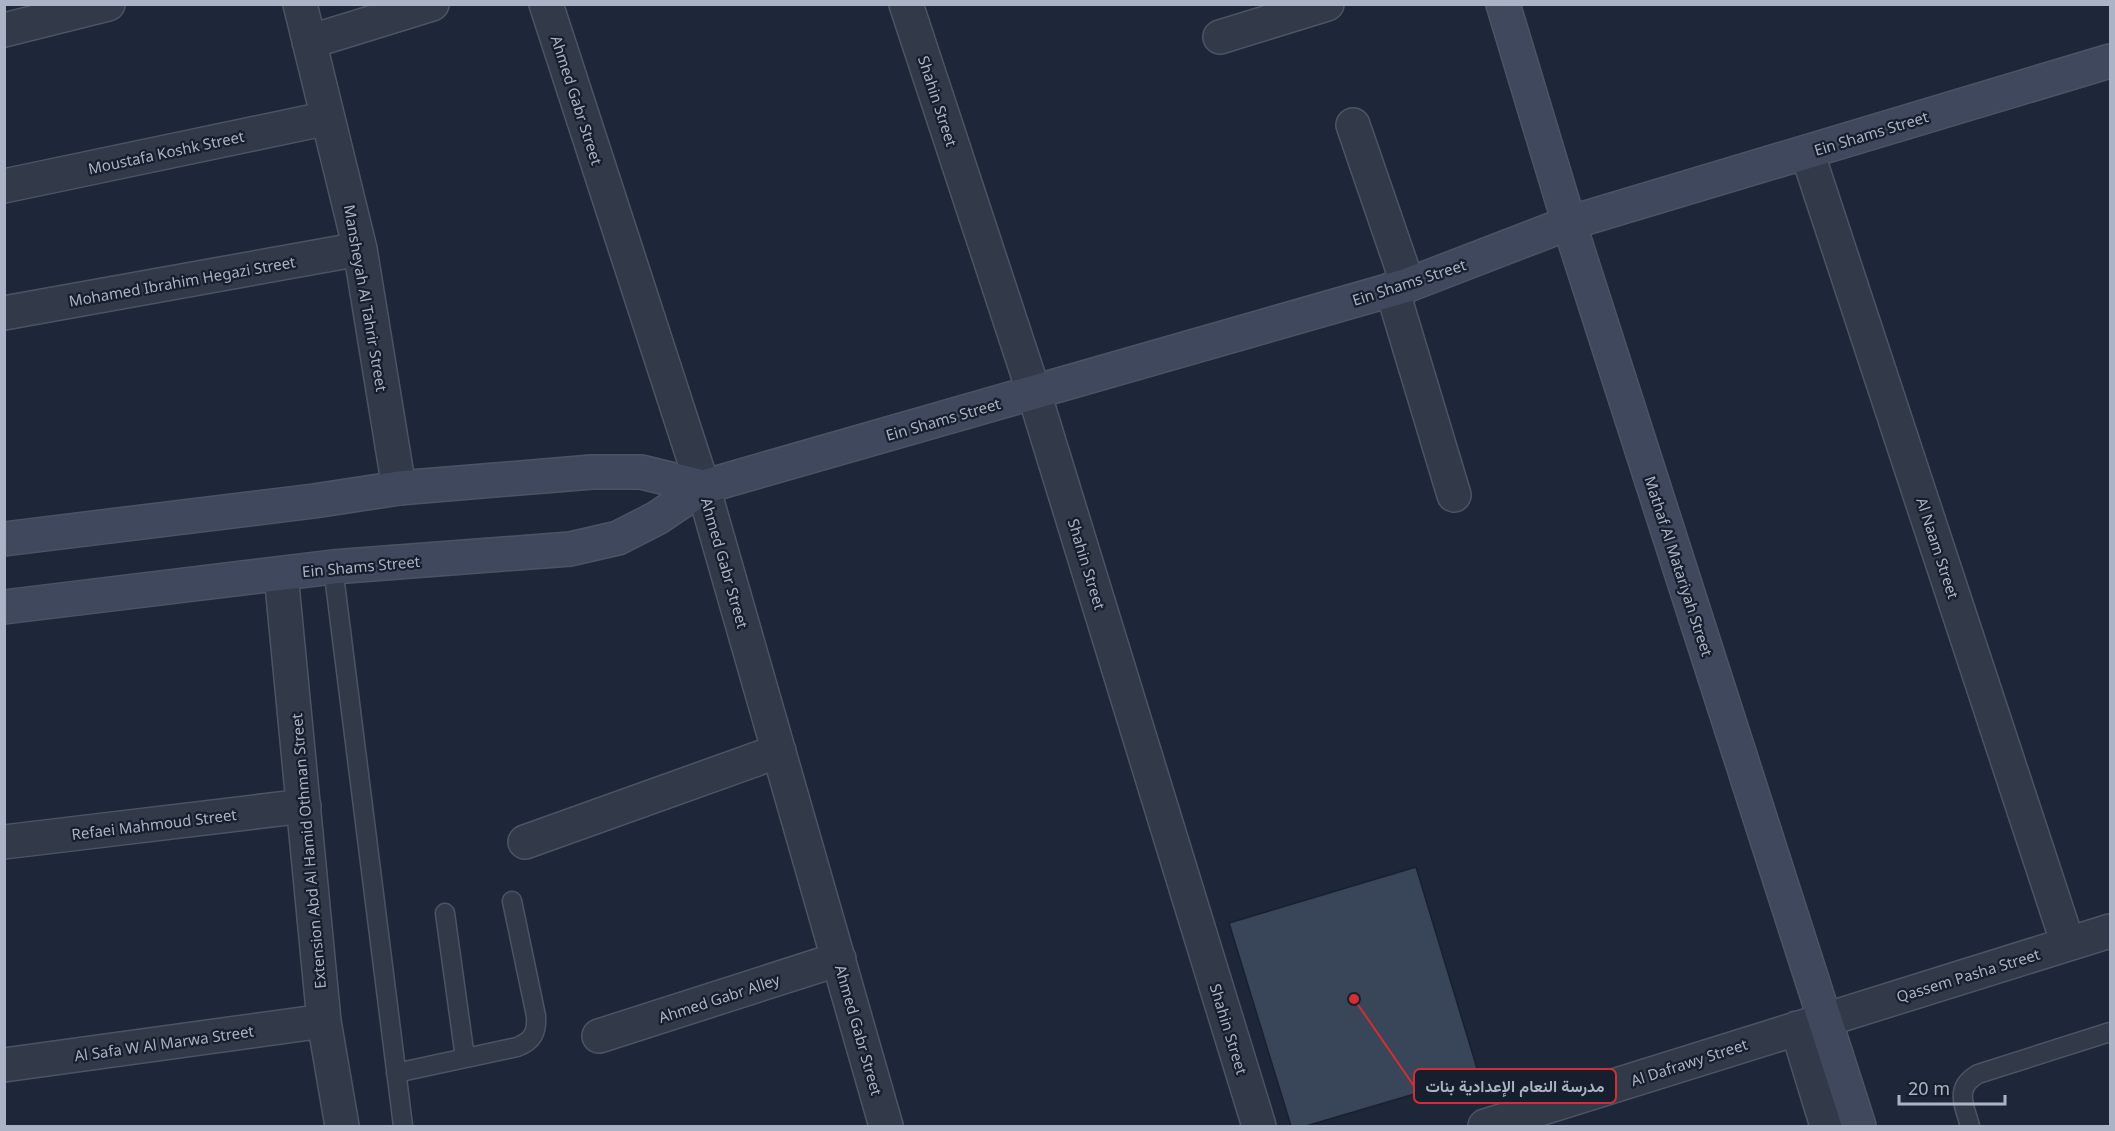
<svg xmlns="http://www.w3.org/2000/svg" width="2115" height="1131" font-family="'Noto Sans',Vazirmatn,sans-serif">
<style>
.building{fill:#394559;stroke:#192130;stroke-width:1.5}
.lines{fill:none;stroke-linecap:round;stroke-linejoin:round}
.lane-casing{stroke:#4c5464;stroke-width:21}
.street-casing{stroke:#4c5464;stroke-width:36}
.secondary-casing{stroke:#4c5464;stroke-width:36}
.lane{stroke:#323949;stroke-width:18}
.street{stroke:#323949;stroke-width:33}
.secondary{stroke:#3f485d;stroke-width:33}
.labels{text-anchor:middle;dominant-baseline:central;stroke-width:4.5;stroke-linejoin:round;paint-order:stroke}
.street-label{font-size:15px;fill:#abb4c6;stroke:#171f2e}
.leader{fill:none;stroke:#d42f30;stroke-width:2}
.callout-dot{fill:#d42f30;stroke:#171f2e;stroke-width:2}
.callout{fill:#171f2e;stroke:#d42f30;stroke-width:2}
.callout-label{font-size:16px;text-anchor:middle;font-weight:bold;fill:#abb4c6}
</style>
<rect width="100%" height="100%" fill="#1e2739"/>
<!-- building -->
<path class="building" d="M1416,867L1479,1075L1306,1126H1291L1229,923Z"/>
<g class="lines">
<defs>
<path id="lane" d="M333,567L403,1126
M445,913L465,1058
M396,1073L517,1047C533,1041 537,1032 536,1016L512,901
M1970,1126C1964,1104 1954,1088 1978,1074L2110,1032"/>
<path id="street" d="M300,4L360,249L399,488
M546,4L703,487L886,1126
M906,4L1034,393L1259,1126
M4,30L108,4
M1220,37L1327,4
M309,42L432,4
M1353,125L1408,285
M1807,152L2068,944
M4,186L328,118
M1392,289L1454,495
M4,313L360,249
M281,574L324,1021L342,1126
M4,842L304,806
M525,842L779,751
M1797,1028L1827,1126
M599,1036L839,959
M4,1065L324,1021
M1485,1126L2110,931"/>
<path id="secondary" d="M1503,4L1569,223L1859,1126
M4,539L314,501L399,488L592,472H641L703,487
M4,607L333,567L570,549L618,538L657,518L703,487L1408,285L1569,223L2110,61"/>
</defs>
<!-- lane casing -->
<use href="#lane" class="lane-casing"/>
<!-- street casing -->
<use href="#street" class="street-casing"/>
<!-- secondary casing -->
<use href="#secondary" class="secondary-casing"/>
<!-- lane -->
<use href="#lane" class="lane"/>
<!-- street -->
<use href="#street" class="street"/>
<!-- secondary -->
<use href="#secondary" class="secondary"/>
</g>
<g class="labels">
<!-- street labels -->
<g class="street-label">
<text transform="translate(577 100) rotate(72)">Ahmed Gabr Street</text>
<text transform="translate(938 101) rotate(72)">Shahin Street</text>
<text transform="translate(1871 133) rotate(-17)">Ein Shams Street</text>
<text transform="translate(166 152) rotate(-12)">Moustafa Koshk Street</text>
<text transform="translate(182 281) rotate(-10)">Mohamed Ibrahim Hegazi Street</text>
<text transform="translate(1409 282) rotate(-18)">Ein Shams Street</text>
<text transform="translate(366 298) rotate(80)">Mansheyah Al Tahrir Street</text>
<text transform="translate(943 419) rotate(-16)">Ein Shams Street</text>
<text transform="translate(1938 548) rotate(72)">Al Naam Street</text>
<text transform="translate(725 563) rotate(74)">Ahmed Gabr Street</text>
<text transform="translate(1087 564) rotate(73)">Shahin Street</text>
<text transform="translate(361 566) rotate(-5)">Ein Shams Street</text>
<text transform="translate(1679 566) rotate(72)">Mathaf Al Matariyah Street</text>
<text transform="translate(154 824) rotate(-7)">Refaei Mahmoud Street</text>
<text transform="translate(308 851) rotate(-95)">Extension Abd Al Hamid Othman Street</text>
<text transform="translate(1968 975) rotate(-17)">Qassem Pasha Street</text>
<text transform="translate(719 998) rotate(-18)">Ahmed Gabr Alley</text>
<text transform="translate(1229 1029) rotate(73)">Shahin Street</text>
<text transform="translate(859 1030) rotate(74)">Ahmed Gabr Street</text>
<text transform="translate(164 1043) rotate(-8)">Al Safa W Al Marwa Street</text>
<text transform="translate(1689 1062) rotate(-18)">Al Dafrawy Street</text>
</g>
</g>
<!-- callouts -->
<path class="leader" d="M1354 999L1414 1086"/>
<circle class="callout-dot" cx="1354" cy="999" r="6"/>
<rect class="callout" x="1414" y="1069" width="202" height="34" rx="6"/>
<g class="callout-label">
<text x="1515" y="1092">مدرسة النعام الإعدادية بنات</text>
</g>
<!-- border -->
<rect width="2115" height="1131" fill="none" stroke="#abb4c6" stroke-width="12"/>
<!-- scale -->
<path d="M1899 1095v9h106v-9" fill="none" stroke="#abb4c6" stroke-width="3"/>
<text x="1908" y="1095" font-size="18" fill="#abb4c6" stroke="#171f2e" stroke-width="4.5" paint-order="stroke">20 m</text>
</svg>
